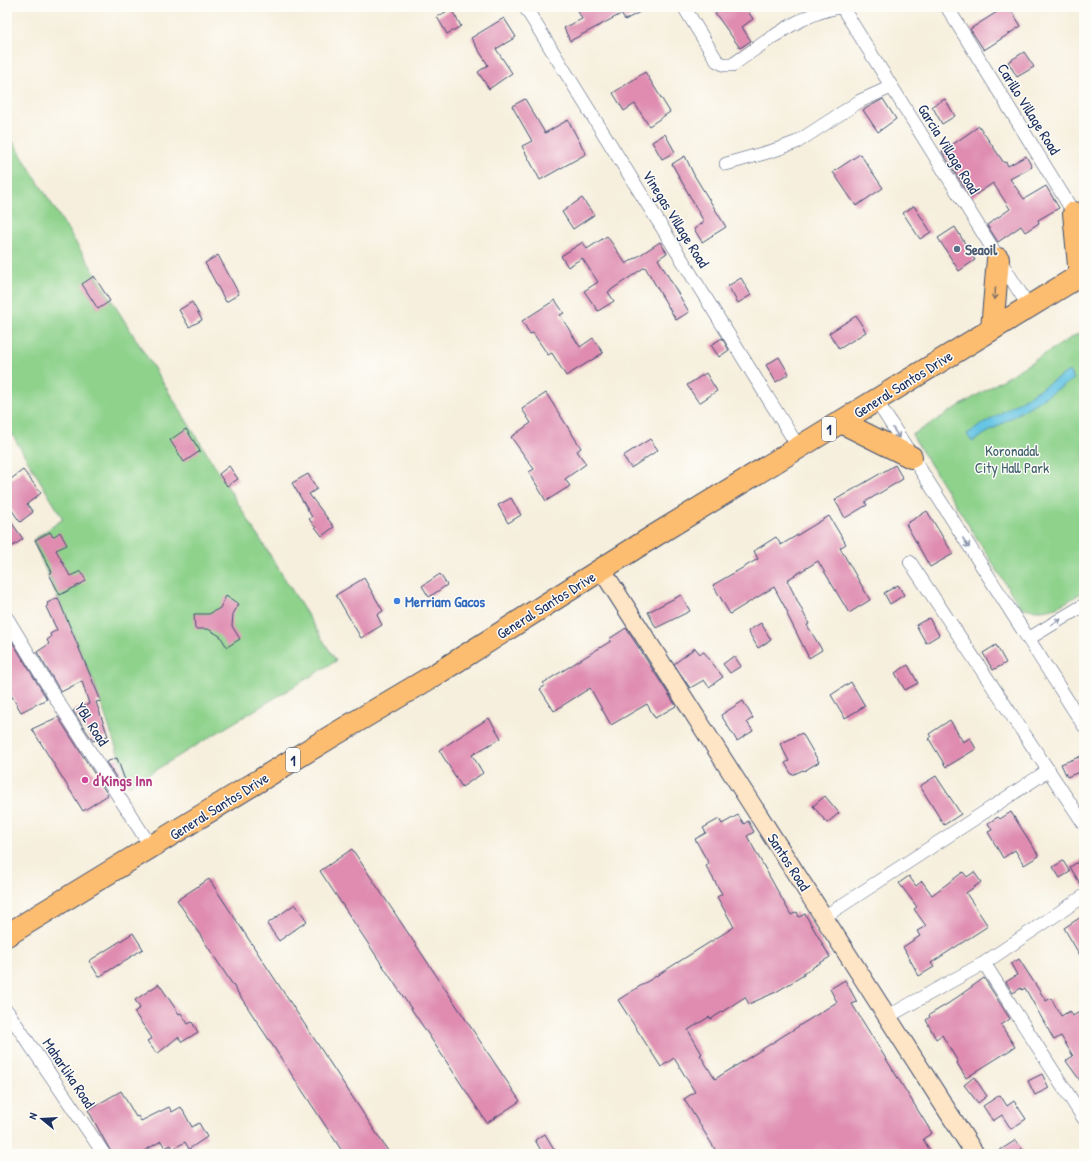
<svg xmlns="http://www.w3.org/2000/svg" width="1091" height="1161" font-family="'Patrick Hand',sans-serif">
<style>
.green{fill:#8ed28c;stroke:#548075}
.water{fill:#66c5e4;stroke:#407aa1}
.building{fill:#df8cb0}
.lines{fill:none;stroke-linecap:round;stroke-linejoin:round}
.street-casing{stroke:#3c4c71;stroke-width:14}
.secondary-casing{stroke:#3c4c71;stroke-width:20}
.highway-casing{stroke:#3c4c71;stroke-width:24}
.street{stroke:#fff;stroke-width:13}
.secondary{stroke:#fee5c5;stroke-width:18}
.highway{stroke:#fcbd6f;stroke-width:22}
.oneway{stroke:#806f66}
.oneway2{stroke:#8d97ae}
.service-dot{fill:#5c6f8a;stroke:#fdfcf7;stroke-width:1.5}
.shop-dot{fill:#3f7fe0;stroke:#fdfcf7;stroke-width:1.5}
.hotel-dot{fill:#d1479c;stroke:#fdfcf7;stroke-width:1.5}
.labels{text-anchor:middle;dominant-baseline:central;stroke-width:3;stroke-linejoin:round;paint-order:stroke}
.shield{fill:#fdfcf7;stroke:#5f6c8c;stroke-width:1}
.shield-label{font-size:14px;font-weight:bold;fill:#1b2f5e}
.street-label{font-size:15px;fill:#1b2f5e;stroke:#fdfcf7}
.service-label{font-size:15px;font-weight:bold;fill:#4e5e75;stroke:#fdfcf7;text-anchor:start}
.park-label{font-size:15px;fill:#3e606c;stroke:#fdfcf7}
.shop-label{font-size:15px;font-weight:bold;fill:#366cbe;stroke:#fdfcf7;text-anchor:start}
.hotel-label{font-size:15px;font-weight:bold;fill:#b23c85;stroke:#fdfcf7;text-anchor:start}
</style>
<rect width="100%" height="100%" fill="#fdfcf7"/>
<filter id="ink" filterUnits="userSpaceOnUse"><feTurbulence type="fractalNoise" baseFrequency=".025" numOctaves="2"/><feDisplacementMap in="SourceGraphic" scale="8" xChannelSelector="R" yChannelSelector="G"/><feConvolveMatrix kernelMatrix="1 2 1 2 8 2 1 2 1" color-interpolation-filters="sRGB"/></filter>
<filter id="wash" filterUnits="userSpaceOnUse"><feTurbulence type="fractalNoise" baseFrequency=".012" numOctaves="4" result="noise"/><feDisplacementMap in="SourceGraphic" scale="16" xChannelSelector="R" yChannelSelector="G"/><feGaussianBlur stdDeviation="0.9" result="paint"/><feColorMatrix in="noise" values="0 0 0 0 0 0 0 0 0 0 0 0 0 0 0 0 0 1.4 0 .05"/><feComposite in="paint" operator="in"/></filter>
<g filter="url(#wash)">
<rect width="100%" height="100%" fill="#f6efdd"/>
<!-- green -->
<path class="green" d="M7,132L336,661L129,786L95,685L33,540L63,519L7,426Z
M1084,330V591C1061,606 1048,615 1020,607L912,435Z"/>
<!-- water -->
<path class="water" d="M1069,371L1074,379L972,442L967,434Z"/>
<g id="blocks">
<!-- building -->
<path class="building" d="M576,7H649L625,20L621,14L570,41L564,28L582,19Z
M724,7H745L753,19L742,27L751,41L740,48L715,13Z
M1005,7H1009L1021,26L984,50L970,29Z
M451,9L461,26L447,34L437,17Z
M504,18L516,37L496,49L512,73L489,89L478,72L488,65L471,38Z
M1024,52L1034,67L1017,77L1008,62Z
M645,72L670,112L649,126L635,104L624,111L613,93Z
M525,99L545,133L568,120L586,154L540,180L522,146L532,141L512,106Z
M883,99L896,119L878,132L863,110Z
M945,99L955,116L942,124L932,106Z
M979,126L1004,163L1006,162L1008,166L1026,156L1032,167L1010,179L1024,199L1046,186L1059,208L1038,220L1039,223L1025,232L1021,226L998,242L987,225L1010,209L993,183L971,198L942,152Z
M665,134L675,152L662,159L652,142Z
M860,154L883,188L856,206L833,172Z
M685,156L694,175L726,227L702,242L694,229L704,222L672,164Z
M582,198L594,215L573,229L562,212Z
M914,206L931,232L920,239L903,213Z
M955,227L975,260L959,271L938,238Z
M607,236L626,264L660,242L667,253L658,259L689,312L676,320L645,267L608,292L614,301L598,311L584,291L598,282L582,258L568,267L561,256L583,242L587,249Z
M218,255L239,294L226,302L205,263Z
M94,276L110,301L98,309L82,284Z
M741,278L751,295L738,303L728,286Z
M555,300L564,313L560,315L580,347L593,338L603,353L566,376L552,353L548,355L533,333L530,334L522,321Z
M192,302L202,320L189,327L179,310Z
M856,316L866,332L839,349L829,333Z
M722,338L729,350L719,357L711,345Z
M779,357L789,374L776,382L766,365Z
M706,373L717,391L699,403L687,385Z
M546,393L581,448L577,451L586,464L565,479L570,486L546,501L529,472L534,469L511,437L531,423L522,409Z
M186,429L200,451L184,462L170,440Z
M650,439L658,450L631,468L623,456Z
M895,465L903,479L865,502L867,505L845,518L835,500Z
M229,466L238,479L227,486L219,474Z
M23,470L41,493L27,504L33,512L20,522L7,503V482Z
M308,474L317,489L309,494L334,527L322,536L309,519L312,517L292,483Z
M511,498L521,515L508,523L498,505Z
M927,511L953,554L930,567L906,524Z
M7,516L23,539L7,550Z
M829,516L846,544L840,548L870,600L849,613L818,561L787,580L809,624L807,625L822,650L809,658L787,614L788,613L774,587L730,614L713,585L758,559L754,551L776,537L781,545Z
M50,532L53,537L60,532L67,545L56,550L70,576L81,571L86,581L60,595L49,574L52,572L35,540Z
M440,574L447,585L429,597L422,586Z
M364,578L383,611L377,615L382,625L361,638L336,595Z
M898,585L904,595L890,604L884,593Z
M681,595L690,611L656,628L648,612Z
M226,596L239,604L233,614L232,626L240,639L227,647L220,636L208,629H195L194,614H209L220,608Z
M58,598L101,701L96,702L108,736L93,741L73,711L89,704L82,681L61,692L37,652L49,644L47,640L51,637L50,634L57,630L46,607L48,605L47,603Z
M929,618L939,635L926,643L916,625Z
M761,623L771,640L758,648L748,631Z
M626,628L676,706L655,718L647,704L611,725L590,688L554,711L540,689L545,686L543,683L611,641L609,639Z
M7,633L47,699L21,712L7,688Z
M996,645L1006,663L993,670L983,653Z
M695,648L700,654L704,652L723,677L709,687L704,680L690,688L674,664Z
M734,656L741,666L730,673L723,664Z
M908,665L918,683L905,690L895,673Z
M851,682L865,706L845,718L831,695Z
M743,701L753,718L747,722L753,731L737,741L721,715Z
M58,717L108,795L83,811L32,729Z
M489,718L501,738L472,755L483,773L462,787L439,750Z
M950,720L963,742L970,738L976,749L946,767L929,739L931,737L929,734Z
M802,733L819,762L804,771L803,770L792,775L785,763L789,761L780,744Z
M1084,755V770L1067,777L1061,764Z
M117,758L126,783L121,785L106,762Z
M936,776L961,814L944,825L920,786Z
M825,796L839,813L827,823L813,806Z
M1011,812L1039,856L1024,865L1015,850L1003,858L988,832L992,830L988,823L998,817L1000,819Z
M738,815L744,824L748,821L754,832L747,836L791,915L797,912L799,917L805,914L830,957L803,973L804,975L776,992L749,1004L745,997L711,1019L709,1017L688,1030L702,1054L700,1055L715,1079L837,1002L830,989L845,980L857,1002L852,1004L932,1133L923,1139L932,1154H718L684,1099L695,1092L674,1058L661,1067L618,1000L734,927L717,897L722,894L706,866L709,864L695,839L706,833L703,828L719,819L722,824Z
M352,849L520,1101L487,1123L320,871Z
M1084,858V888H1083L1070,867Z
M1063,861L1070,872L1060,878L1053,867Z
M963,872L967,877L974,872L981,882L966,893L988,926L931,963L934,967L919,976L903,947L920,936L917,931L926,926L914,909L917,907L899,883L909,876L916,886L922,881L932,895Z
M209,879L390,1154H344L177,900Z
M295,904L307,921L279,941L267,924Z
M1084,915V962L1064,928Z
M133,933L143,949L99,977L89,961Z
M1019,959L1046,1001L1051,998L1061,1016L1070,1011L1073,1016L1084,1009V1086L1066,1061L1073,1056L1061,1036L1054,1040L1025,988L1022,990L1021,988L1013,993L1006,982L1017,975L1011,964Z
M984,978L1010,1019L1001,1025L1015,1047L966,1078L957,1063L958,1062L942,1035L936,1039L926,1020L930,1017L929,1015L949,1003Z
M159,984L179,1014L181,1013L188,1024L192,1022L198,1032L182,1042L178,1037L157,1054L147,1041L152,1038L134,1012L140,1008L135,1000Z
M1042,1074L1049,1088L1035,1095L1028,1081Z
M974,1077L987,1096L978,1103L964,1085Z
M121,1091L136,1117L138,1116L141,1121L169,1107L172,1112L181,1107L192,1127L199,1123L207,1137L189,1149L185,1142L173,1149L171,1145L165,1148L161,1141L139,1154H112L88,1110Z
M1000,1095L1007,1106L1014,1101L1026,1119L1011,1129L1002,1115L993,1121L983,1106Z
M545,1134L557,1154H543L535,1140Z
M1016,1140L1025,1154H994Z"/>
</g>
</g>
<g filter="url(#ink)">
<use href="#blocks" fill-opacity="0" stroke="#3c4c71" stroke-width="1"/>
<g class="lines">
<defs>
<path id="street" d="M525,7L799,448
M684,7L717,61L725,65H732C765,43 800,13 840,7
M842,7L1029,307
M947,7L1077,218
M726,164L775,150L797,142L860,101L891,87
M876,400L1084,726
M910,562L1084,824
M7,618L53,694L151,847
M1028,639L1084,605
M824,917L1049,770
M984,963L1084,1119
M7,1011L104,1154
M887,1017L984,963L1084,896"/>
<path id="secondary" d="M602,570L975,1154"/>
<path id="highway" d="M1080,276L1074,213L1084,217
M992,329L998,259
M841,422L911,457
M7,935L332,736L438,673L654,536L1084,273"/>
</defs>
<!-- street casing -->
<use href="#street" class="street-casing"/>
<!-- secondary casing -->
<use href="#secondary" class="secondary-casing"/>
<!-- highway casing -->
<use href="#highway" class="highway-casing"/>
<!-- street -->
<use href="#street" class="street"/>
<!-- secondary -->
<use href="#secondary" class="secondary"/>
<!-- highway -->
<use href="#highway" class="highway"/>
</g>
<!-- one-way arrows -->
<defs><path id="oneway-shaft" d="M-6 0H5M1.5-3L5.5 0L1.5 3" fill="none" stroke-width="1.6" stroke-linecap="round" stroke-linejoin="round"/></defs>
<use class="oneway" href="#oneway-shaft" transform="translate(995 294) rotate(95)"/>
<g class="oneway2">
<use href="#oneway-shaft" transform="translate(896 433) rotate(58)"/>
<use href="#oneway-shaft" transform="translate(966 543) rotate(57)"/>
<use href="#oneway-shaft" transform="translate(1056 622) rotate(-32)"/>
</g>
</g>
<!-- markers -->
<circle class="service-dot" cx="957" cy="249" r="4"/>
<circle class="shop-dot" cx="397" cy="601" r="4"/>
<circle class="hotel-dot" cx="85" cy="780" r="4"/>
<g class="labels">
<!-- shield labels -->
<g class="shield">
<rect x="822" y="417" width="14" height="24" rx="3"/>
<rect x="286" y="748" width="14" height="24" rx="3"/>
</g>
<g class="shield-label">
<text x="829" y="429">1</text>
<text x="293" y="760">1</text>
</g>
<!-- street labels -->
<g class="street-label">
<text transform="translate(1029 109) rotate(58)">Carillo Village Road</text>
<text transform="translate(949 149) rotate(58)">Garcia Village Road</text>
<text transform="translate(676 219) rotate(58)">Vinegas Village Road</text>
<text transform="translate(903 384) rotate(-32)">General Santos Drive</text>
<text transform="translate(546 605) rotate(-32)">General Santos Drive</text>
<text transform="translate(92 724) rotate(57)">YBL Road</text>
<text transform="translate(219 806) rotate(-32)">General Santos Drive</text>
<text transform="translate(789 862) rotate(57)">Santos Road</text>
<text transform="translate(69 1073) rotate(56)">Maharlika Road</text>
</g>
<!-- service labels -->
<g class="service-label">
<text x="965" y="249">Seaoil</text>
</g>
<!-- park labels -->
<g class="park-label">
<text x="1012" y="450">Koronadal<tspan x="1012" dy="17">City Hall Park</tspan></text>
</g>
<!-- shop labels -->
<g class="shop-label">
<text x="405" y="601">Merriam Gacos</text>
</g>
<!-- hotel labels -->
<g class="hotel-label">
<text x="93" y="780">d'Kings Inn</text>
</g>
</g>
<!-- margin -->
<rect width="1091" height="1161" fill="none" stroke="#fdfcf7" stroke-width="24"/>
<!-- north arrow -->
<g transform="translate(42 1119) rotate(288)" stroke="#fdfcf7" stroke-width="3" paint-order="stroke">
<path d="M0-3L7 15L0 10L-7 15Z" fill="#1b2f5e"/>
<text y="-6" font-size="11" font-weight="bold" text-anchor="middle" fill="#1b2f5e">N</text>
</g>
</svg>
